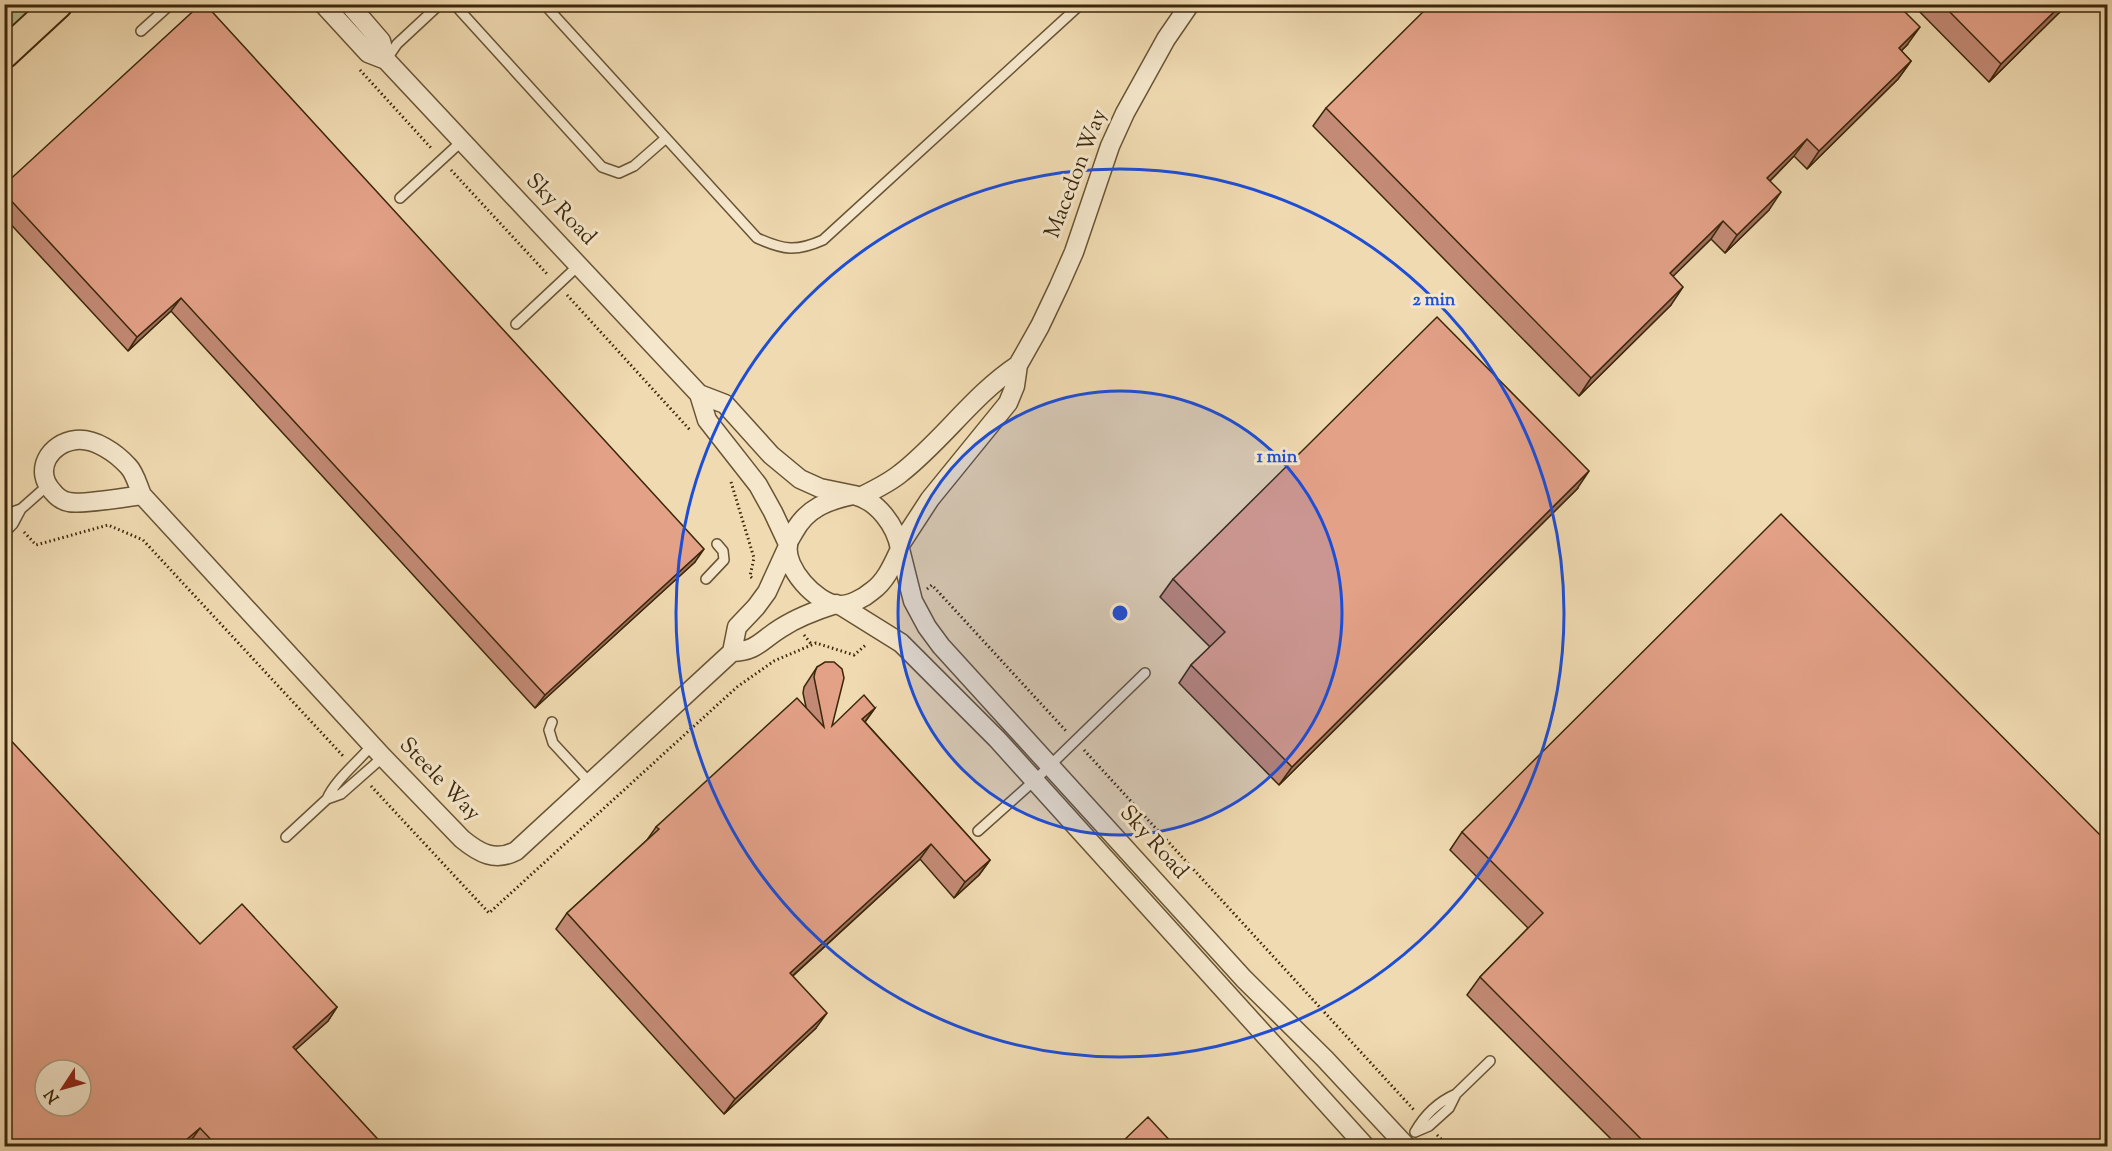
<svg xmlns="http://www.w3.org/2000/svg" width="2112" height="1151" font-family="'Sorts Mill Goudy',serif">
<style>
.green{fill:#b6c08e;stroke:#78744c;stroke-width:1.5}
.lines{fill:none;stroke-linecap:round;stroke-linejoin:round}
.lane-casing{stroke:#685434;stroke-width:12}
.street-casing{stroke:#685434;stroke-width:21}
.primary-casing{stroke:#3b270a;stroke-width:32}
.path{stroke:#3b270a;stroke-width:3;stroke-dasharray:1.5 3;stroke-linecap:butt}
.lane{stroke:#f5e7cc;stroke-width:9}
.street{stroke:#f5e7cc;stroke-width:18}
.primary{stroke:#f0dab1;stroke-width:28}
.wall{fill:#c38a75;stroke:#3b270a;stroke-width:1.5}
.shaded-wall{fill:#9f715f;stroke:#3b270a;stroke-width:1.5}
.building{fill:#e3a188;stroke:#3b270a;stroke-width:1.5;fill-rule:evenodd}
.ring{fill:none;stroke:#1d4ed8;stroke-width:3}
.labels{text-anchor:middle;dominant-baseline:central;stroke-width:6;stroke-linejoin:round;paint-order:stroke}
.street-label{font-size:22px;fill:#3b270a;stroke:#f5e7cc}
.centre{fill:#1d4ed8;stroke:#f5e7cc;stroke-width:3}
.ring-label{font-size:18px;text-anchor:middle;font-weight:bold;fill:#1d4ed8;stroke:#f5e7cc;stroke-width:6;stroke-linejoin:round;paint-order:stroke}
</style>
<rect width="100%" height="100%" fill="#f0dab1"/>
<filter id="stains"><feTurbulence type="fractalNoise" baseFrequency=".00333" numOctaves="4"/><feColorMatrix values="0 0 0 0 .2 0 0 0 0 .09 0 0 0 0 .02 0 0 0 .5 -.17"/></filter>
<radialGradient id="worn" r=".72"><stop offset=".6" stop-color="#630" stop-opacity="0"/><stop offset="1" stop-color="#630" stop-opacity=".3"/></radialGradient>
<!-- green -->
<path class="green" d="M5,5H43L5,40Z"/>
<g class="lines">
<defs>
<path id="lane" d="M454,4L602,167L619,173L634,166L666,138
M544,4L757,238C784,250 796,252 823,240L1081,4
M141,31L171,4
M386,60L397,44L440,4
M400,198L462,141
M516,324L579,265
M4,515L21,509
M4,533L13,524L21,509L47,486
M706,579L724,560L723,551L717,544
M552,722L549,730L553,743L590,783
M327,799C335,780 358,762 372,745
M978,831L1035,780L1145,673
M286,837L327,799L341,794L383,757
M1415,1132L1429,1126L1449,1108L1456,1094L1490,1061
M1415,1132C1425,1114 1438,1102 1456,1094"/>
<path id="street" d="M323,4L368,53L386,60L699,394L725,404L771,455L800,479L820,488L854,495
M349,4L381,41L386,60
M699,394L707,420L758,485L773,512L788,544
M142,495C127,497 80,505 69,502C63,501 57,497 53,492C33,471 49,443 76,440C95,438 116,453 128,466C135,473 138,486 142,495L383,757L462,839C479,853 495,862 516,851L732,652L737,627L756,607L767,592L788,546
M854,495C878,501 896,526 900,549C893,564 886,581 872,591C864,598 849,606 838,605C816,603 784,568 788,545C788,541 792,536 794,532C807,508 828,500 854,495Z
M860,497C874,490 889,483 901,473C943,440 974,394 1018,365
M900,545L930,499L1008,403L1015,386L1018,365L1040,326L1059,286L1074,252L1110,146L1125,113L1166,39L1190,4
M900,549L913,601L927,627L941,646L1244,979L1325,1059L1406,1146
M840,605L901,643L997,739L1365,1146
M732,652C757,651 760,641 781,628C798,617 817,610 836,604"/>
<path id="primary" d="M4,54L58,4"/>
</defs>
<!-- lane casing -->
<use href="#lane" class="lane-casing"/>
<!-- street casing -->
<use href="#street" class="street-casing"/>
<!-- primary casing -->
<use href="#primary" class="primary-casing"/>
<!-- path -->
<path class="path" d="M296,4L306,13
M360,70L432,149
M451,170L548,275
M567,295L690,430
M731,482L754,558L750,576L753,579
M24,532L36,545L108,525L143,540L344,757
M927,589L932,585L1067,732
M804,635L812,645
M1084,750L1414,1110
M371,786L489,913L737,687L774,661L816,643L854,655L867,644
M1437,1135L1448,1146"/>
<!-- lane -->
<use href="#lane" class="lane"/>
<!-- street -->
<use href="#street" class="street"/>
<!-- primary -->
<use href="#primary" class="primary"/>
</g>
<!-- wall -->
<path class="wall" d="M1912,4H2068L1989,82Z
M1907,45L1901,51L1911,61L1898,79L1807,169L1794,156L1770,181L1769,210L1725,253L1711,239L1673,276L1671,305L1579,396L1313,126L1326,108Z
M4,185L695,562L535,708L171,311L128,351L4,217Z
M1577,489L1279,785L1179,683L1191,665L1210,647L1160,597L1173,579Z
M817,667L832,726L875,708L865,722L990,860L979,875L954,898L920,859L793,976L816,1028L724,1114L556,929L567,913L647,840L656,827L806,707L803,693L804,687Z
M1462,832L2108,1146H1618L1467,995L1480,977L1528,928L1450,850Z
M200,944L337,1007L328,1021L295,1050L384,1146H195L190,1142Z"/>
<!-- shaded-wall -->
<path class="shaded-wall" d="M2062,4H2068L1989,82L2001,64Z
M1920,27L1907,45L1886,66L1899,48Z
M1911,61L1898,79L1807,169L1819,151Z
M1807,139L1794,156L1755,196L1767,178Z
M1781,192L1769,210L1725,253L1737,235Z
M1723,221L1711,239L1658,291L1670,273Z
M1683,287L1671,305L1579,396L1591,378Z
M181,298L171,311L128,351L137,337Z
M1589,471L1577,489L1279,785L1292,767Z
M704,549L695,562L535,708L545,695Z
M875,708L864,723L862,719Z
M931,844L920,859L779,988L790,973Z
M990,860L979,875L954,898L965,882Z
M337,1007L328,1021L283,1061L293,1047Z
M827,1013L816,1028L724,1114L735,1099Z
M200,1128L190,1142L184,1146H179Z"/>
<!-- building -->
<path class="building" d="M201,4H205L704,549L545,695L181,298L137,337L4,193V185Z
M1431,4H1897L1920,27L1899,48L1911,61L1819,151L1807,139L1767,178L1781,192L1737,235L1723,221L1670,273L1683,287L1591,378L1326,108Z
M1942,4H2062L2001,64Z
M1437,317L1589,471L1292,767L1191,665L1225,632L1173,579Z
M1781,514L2108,843V1146H1648L1480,977L1543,913L1462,832Z
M825,662H834L842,669L844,678L832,726L864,695L875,708L862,719L990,860L965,882L931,844L790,973L827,1013L735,1099L567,913L659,829L656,827L797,698L824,727L814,677L815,672L817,667Z
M4,733L200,944L242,904L337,1007L293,1047L384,1146H217L200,1128L179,1146H4ZM45,1070H81V1106H45Z
M1148,1117L1175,1146H1118Z"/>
<!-- distance rings -->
<circle cx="1120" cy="613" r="222" fill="#1d4ed8" fill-opacity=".12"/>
<g class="ring">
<circle cx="1120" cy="613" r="222"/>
<circle cx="1120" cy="613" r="444"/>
</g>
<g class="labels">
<!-- street labels -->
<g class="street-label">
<text transform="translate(1077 174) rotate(-69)">Macedon Way</text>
<text transform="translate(560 210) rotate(46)">Sky Road</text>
<text transform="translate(439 780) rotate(46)">Steele Way</text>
<text transform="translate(1153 843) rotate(48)">Sky Road</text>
</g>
</g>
<circle cx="1120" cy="613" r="9" class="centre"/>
<g class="ring-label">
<text x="1434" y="305">2 min</text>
<text x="1277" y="462">1 min</text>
</g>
<!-- margin -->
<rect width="2112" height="1151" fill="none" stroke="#f0dab1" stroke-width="24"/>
<rect x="6" y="6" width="2100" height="1139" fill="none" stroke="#3b270a" stroke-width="3"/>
<rect x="12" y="12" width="2088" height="1127" fill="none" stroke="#3b270a" stroke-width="1.5"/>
<!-- north arrow -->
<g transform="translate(63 1088) rotate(234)"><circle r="28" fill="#f5e7cc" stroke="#ab9a7e" stroke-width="1.5"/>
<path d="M0-4.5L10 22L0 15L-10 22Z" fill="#8f2418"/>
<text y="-9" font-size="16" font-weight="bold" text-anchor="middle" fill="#3b270a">N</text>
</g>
<rect width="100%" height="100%" filter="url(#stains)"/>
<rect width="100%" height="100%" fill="url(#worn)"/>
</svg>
